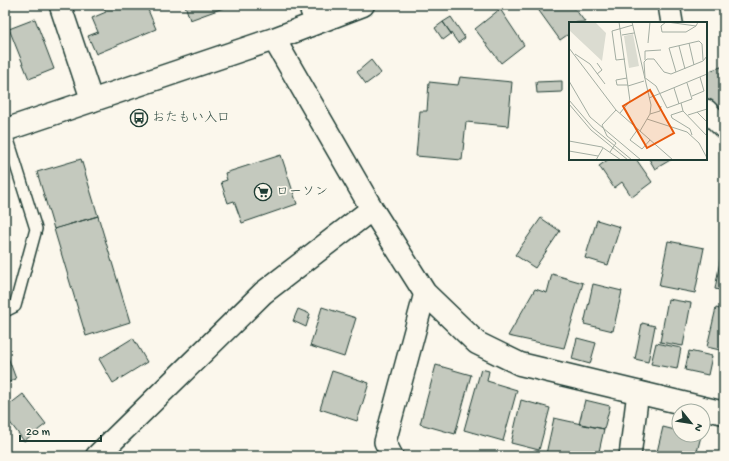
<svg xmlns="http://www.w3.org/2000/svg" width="729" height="461" font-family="'Gochi Hand','Klee One',sans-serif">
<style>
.building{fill:#c4c9be;stroke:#1f3d34}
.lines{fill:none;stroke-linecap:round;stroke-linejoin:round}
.service-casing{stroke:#1f3d34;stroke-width:14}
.minor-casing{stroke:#1f3d34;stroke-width:24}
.tertiary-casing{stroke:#1f3d34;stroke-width:25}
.service{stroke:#fbf7ec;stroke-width:11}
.minor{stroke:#fbf7ec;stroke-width:21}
.tertiary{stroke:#fbf7ec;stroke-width:22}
.labels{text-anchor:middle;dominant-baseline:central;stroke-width:3.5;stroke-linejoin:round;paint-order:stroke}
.poi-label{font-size:13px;fill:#1f3d34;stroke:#fbf7ec;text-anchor:start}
.inset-road{fill:none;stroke:#a3ada2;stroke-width:1}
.view{fill:#e8590c;fill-opacity:0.15;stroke:#e8590c;stroke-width:2}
.inset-edge{fill:none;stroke:#1f3d34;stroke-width:2}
</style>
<rect width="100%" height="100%" fill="#fbf7ec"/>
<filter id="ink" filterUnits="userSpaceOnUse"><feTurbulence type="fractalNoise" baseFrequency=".025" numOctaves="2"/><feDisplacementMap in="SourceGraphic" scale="8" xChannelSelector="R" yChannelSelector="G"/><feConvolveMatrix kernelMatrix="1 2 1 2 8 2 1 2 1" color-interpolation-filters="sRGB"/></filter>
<g filter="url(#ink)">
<!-- building -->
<path class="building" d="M103,5H146L156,29L96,54L88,36L98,32L92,18L106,12Z
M185,5H226V7L190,20Z
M541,5H572L585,22L570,23V33L560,40L537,8Z
M500,9L524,45L501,63L475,29Z
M451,17L465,38L458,43L443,22Z
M35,19L54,69L29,79L9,29Z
M443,22L451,34L443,40L435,28Z
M371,60L381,73L366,84L357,72Z
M724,66V107L706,112V72Z
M460,77L512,82L508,126L466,122L462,160L416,156L420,111H427L429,82L458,85Z
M562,81V92L537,93L536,82Z
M281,155L297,204L242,223L234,201L228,203L221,182L227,180L225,173Z
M81,159L98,216L54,229L37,172Z
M609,159H636L652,182L632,197L622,182L614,188L599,166Z
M649,159H672L655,169Z
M98,216L130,322L86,336L54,229Z
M541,218L560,231L535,268L515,255Z
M597,220L620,227L608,265L585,258Z
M668,241L704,248L695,293L659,286Z
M721,256H724V291L715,289Z
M552,274L583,283L564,348L508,336L535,289L547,293Z
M593,284L622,291L613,331L584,324Z
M668,299L691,303L683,346L660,342Z
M322,307L356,318L344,357L310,346Z
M716,308L724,310V351L707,347Z
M298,309L310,314L306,327L293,321Z
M642,323L655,326L648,362L635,359Z
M133,338L147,362L113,383L99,359Z
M577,338L596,343L590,364L572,359Z
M656,343L681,348L677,369L651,364Z
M5,349L16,379L5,384Z
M689,351L712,356L708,375L685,370Z
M436,365L471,375L455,434L420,424Z
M481,369L489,371L487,381L517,390L503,441L464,430Z
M332,371L369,383L357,421L320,409Z
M23,394L46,424L24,441L5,416V408Z
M521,400L550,408L539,450L511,443Z
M585,400L610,406L604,429L579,424Z
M554,418L604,429L598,456H555L546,454Z
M663,427L679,431V435L701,436L696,456H656Z"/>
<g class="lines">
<defs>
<path id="service" d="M5,311L15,306L36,229L5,130"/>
<path id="minor" d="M60,5L92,101
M309,5L316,23
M669,5L672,23
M706,110L724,128
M392,456L385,442L425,293
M630,456L638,392"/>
<path id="tertiary" d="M274,39L372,209L425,293L477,343L520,364L724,413
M5,130L274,39L363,5
M97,456L263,293L372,209"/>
</defs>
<!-- service casing -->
<use href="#service" class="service-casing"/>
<!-- minor casing -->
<use href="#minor" class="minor-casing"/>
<!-- tertiary casing -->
<use href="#tertiary" class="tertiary-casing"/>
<!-- service -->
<use href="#service" class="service"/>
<!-- minor -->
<use href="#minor" class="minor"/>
<!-- tertiary -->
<use href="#tertiary" class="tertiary"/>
</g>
</g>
<!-- icons -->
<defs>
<symbol id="bus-ring" viewBox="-11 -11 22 22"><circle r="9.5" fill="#fbf7ec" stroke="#1f3d34" stroke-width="1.5"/><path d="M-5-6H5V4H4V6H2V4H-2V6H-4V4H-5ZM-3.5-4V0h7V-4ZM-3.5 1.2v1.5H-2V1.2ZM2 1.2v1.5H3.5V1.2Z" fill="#1f3d34"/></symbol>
<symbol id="supermarket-ring" viewBox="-11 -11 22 22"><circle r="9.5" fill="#fbf7ec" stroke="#1f3d34" stroke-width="1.5"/><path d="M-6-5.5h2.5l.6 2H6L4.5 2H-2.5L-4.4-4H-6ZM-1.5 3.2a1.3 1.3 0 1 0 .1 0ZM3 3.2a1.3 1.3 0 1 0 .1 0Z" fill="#1f3d34"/></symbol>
</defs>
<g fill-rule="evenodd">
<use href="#bus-ring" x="129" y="108" width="20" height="20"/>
<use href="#supermarket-ring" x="253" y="182" width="20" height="20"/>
</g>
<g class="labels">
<!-- poi labels -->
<g class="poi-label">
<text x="152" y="118">おたもい入口</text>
<text x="276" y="192">ローソン</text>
</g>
</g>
<!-- overview -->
<g transform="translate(569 22)">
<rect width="138" height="138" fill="#fbf7ec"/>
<path d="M0,0H26L37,11L33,39L0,8ZM64,12L70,44L60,46L55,14Z" fill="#dbdcd1"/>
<path class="inset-road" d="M50,0L61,79L51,91M63,0L82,83L81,92L71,109M97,0L92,4L93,10H117L127,4M98,0L127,4L129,0M53,13L65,11M79,21L81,0M120,21L125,43M110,24L116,47M0,26L47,88L104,138M6,32L21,42L36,62M56,37L47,38L43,9L64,3M76,38V29L92,28M28,41L33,48L28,52M107,50L100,26L130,19L133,22L134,38M75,55L87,64L98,86L123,77L118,61M76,55L75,40L78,37H85L95,50L102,52L134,39L138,34M58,56L47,58L48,63H59M0,59L21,95L72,138M59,64L75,59M105,66L110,82M123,74L135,69L131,55M80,76L138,52M0,78L24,106L63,138M112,81L114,89L138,114M0,82L22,108L59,138M114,89L102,93L103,96L121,107L123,113M128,90L138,100M81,92L91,89L92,84M119,93L138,87M78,97L118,110L130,121L138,136M69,107L61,118L73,127L81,118M0,119L33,125L52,138M0,129L29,134M41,130L47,121L38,114L33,103L47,88M27,138L34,126"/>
<path class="view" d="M81,68L105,111L78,126L54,84Z"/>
<rect width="138" height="138" class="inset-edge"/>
</g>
<!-- margin -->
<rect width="729" height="461" fill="none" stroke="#fbf7ec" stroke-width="20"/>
<rect x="10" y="10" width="709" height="441" fill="none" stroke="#1f3d34" stroke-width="1.5" filter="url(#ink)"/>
<!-- north arrow -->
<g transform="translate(691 423) rotate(120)"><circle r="19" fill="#fbf7ec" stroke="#a3ada2"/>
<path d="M0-3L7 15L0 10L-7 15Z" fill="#1f3d34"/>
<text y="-6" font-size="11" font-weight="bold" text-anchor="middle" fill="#1f3d34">N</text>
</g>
<!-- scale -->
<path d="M20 435v6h81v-6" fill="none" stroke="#1f3d34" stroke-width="2"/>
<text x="26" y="435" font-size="12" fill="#1f3d34" stroke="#fbf7ec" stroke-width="3" paint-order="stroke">20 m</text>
</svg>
